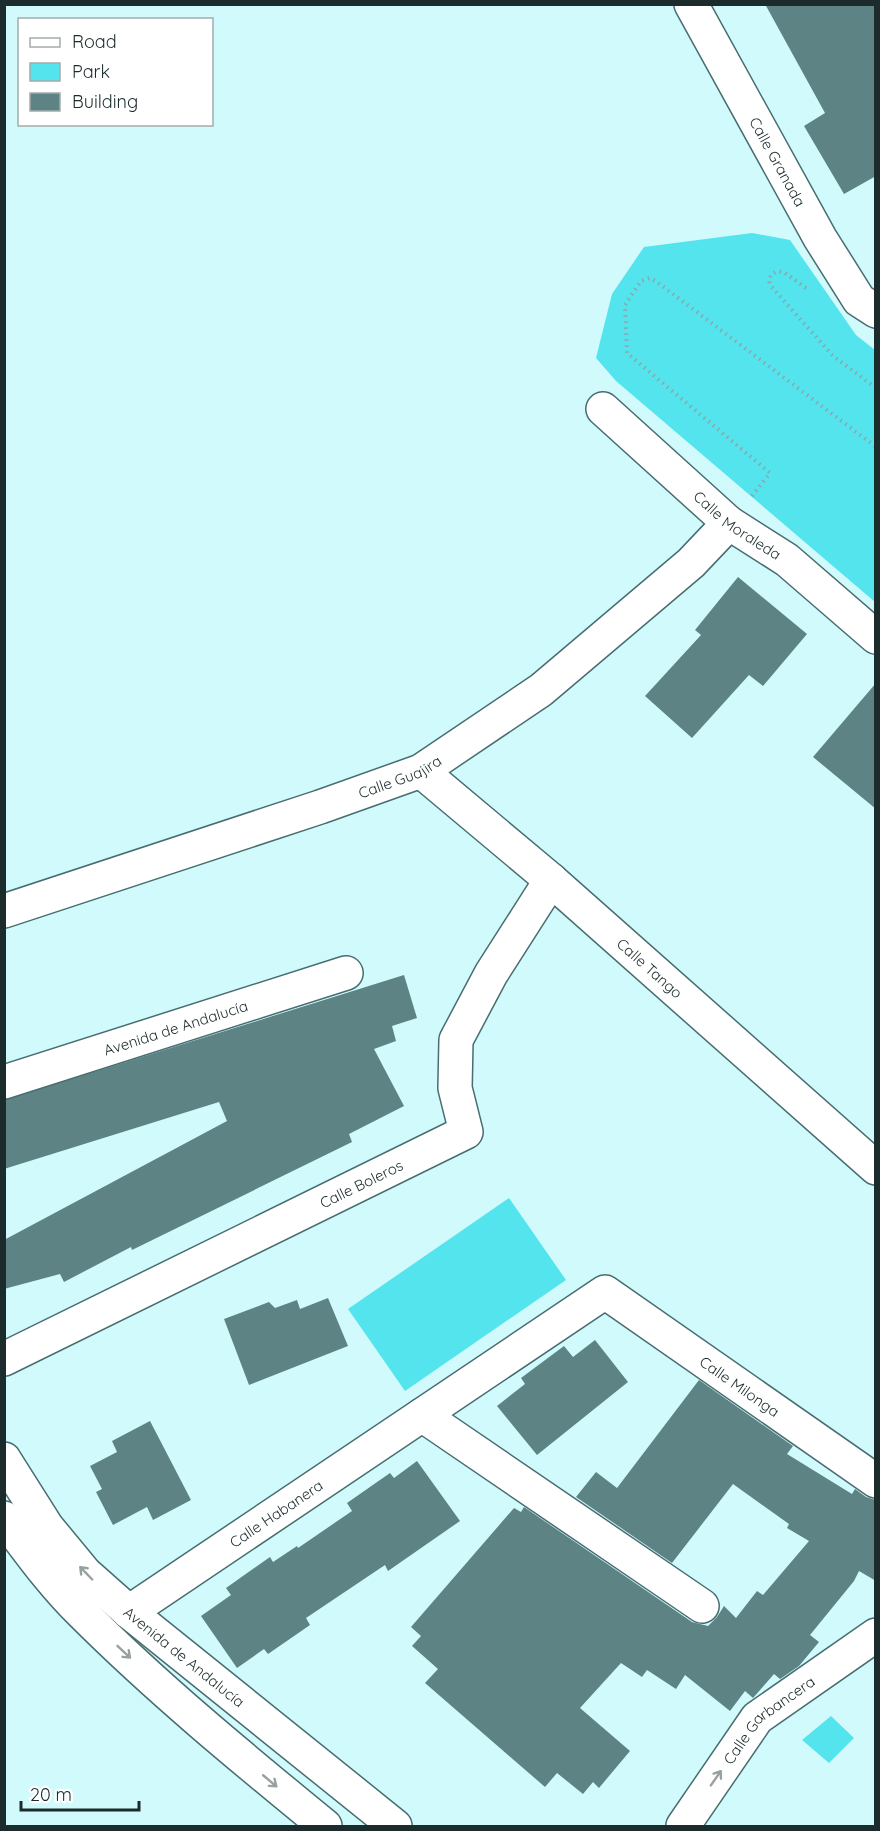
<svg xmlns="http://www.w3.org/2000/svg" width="880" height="1831" font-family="Quicksand,sans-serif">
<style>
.green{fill:#54e4ee}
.building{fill:#5d8385}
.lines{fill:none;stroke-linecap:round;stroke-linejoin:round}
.minor-casing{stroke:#486d70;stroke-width:36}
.tertiary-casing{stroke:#486d70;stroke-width:36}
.path{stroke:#89a8ab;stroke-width:4;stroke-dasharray:1.5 4.5;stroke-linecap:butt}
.minor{stroke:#fff;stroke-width:33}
.tertiary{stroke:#fff;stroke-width:33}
.oneway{stroke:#99a0a0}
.labels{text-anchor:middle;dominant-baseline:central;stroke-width:4.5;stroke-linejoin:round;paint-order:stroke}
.street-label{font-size:15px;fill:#1c2c2d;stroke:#fff}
</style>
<rect width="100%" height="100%" fill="#d1fafd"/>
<!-- green -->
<path class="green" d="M752,233L790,240L856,335L875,350V602L616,381L596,358L612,294L644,247Z
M509,1198L566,1280L405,1391L348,1309Z
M831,1716L854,1738L829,1763L802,1740Z"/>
<!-- building -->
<path class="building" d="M765,4H876V176L844,194L804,126L825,113Z
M738,577L807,634L763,686L749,675L692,738L645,696L701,635L695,630Z
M876,683V809L813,757Z
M404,975L417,1018L392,1026L396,1041L374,1049L404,1106L349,1134L352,1142L132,1250L131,1247L64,1282L60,1274L4,1289V1240L227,1121L219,1102L4,1169V1100Z
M328,1298L348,1346L249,1385L224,1319L269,1302L275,1308L297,1300L300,1309Z
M595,1340L628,1382L537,1455L497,1406L525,1384L521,1378L564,1346L573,1357Z
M699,1380L793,1446L787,1454L852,1494L855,1489L866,1497L876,1500V1581L859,1571L854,1581L810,1635L819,1642L799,1666L780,1679L774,1674L753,1698L745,1691L730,1711L685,1675L676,1689L647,1670L642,1677L621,1663L580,1708L630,1751L599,1788L593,1782L583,1794L557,1773L545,1787L425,1683L438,1669L412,1646L421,1636L411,1627L514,1508L521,1512L524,1507L692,1622L708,1626L717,1617L724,1606L736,1618L757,1591L763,1595L809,1541L787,1528L789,1524L733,1484L672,1563L576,1497L596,1472L617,1488Z
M150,1421L191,1500L153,1520L147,1507L113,1525L96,1492L102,1489L90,1466L117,1452L112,1441Z
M417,1461L460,1521L388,1571L385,1565L306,1618L310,1625L268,1654L264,1649L237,1668L201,1616L231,1595L226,1588L270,1557L273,1562L297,1546L298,1548L352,1511L347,1503L390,1473L394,1478Z"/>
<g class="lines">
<defs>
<g id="minor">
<path id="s1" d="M603,409L729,523L787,560L876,637"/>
<path id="s2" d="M421,771L551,880L876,1168"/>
<path id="s3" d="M4,911L320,807L421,771L541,690L691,563L729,523"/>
<path id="s4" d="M4,1082L346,973"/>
<path id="s5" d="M4,1359L466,1132L455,1088L456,1040L491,974L551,880"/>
<path d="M422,1415L702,1606"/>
<path id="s6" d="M129,1612L605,1292L876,1481"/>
<path id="s7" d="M683,1826L757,1718L876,1635"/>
</g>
<g id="tertiary">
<path id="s8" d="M691,4L820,238L859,300L876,311"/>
<path id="s9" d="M4,1459L47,1527L85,1573L129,1612L395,1826"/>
<path d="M4,1518C28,1550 53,1585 82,1613C158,1689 242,1758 325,1826"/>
</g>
</defs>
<!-- minor casing -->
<use href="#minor" class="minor-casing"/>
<!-- tertiary casing -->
<use href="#tertiary" class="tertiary-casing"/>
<!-- path -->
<path class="path" d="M806,288L785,273L778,271C771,274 768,277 770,285L833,356L876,388
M752,496L770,473L627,353L625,305L641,281L650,278L657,282L876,447"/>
<!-- minor -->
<use href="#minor" class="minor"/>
<!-- tertiary -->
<use href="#tertiary" class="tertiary"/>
</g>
<!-- one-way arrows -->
<defs><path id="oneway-shaft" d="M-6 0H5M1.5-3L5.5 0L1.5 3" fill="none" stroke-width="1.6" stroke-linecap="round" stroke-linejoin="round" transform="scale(1.5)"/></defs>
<g class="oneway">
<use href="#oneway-shaft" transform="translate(86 1573) rotate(-134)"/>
<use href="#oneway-shaft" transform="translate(124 1652) rotate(43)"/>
<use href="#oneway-shaft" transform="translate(716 1778) rotate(-55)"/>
<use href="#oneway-shaft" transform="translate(270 1781) rotate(40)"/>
</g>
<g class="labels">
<!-- street labels -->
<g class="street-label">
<text stroke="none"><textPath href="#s8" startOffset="180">Calle Granada</textPath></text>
<text stroke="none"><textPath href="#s1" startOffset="178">Calle Moraleda</textPath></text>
<text stroke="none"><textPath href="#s3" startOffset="418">Calle Guajira</textPath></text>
<text stroke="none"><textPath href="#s2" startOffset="302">Calle Tango</textPath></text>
<text stroke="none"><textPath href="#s4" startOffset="180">Avenida de Andalucía</textPath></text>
<text stroke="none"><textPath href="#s5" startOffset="398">Calle Boleros</textPath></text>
<text stroke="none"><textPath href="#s6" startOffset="738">Calle Milonga</textPath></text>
<text stroke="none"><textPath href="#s6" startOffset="177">Calle Habanera</textPath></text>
<text stroke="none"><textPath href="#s9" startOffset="270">Avenida de Andalucía</textPath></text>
<text stroke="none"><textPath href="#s7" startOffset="138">Calle Garbancera</textPath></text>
</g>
</g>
<!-- border -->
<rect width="880" height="1831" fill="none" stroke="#1c2c2d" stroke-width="12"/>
<!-- legend -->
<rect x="18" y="18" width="195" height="108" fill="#ffffff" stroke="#a4abab" stroke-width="1.5"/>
<rect x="30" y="38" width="30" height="9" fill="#ffffff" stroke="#a4abab" stroke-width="1.5"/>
<text x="72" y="48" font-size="18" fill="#1c2c2d">Road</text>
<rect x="30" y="63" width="30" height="18" fill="#54e4ee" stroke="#a4abab" stroke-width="1.5"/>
<text x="72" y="78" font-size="18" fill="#1c2c2d">Park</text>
<rect x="30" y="93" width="30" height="18" fill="#5d8385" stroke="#a4abab" stroke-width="1.5"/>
<text x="72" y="108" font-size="18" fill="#1c2c2d">Building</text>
<!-- scale -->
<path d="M21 1801v9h118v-9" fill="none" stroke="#1c2c2d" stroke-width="3"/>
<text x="30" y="1801" font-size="18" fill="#1c2c2d" stroke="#ffffff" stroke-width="4.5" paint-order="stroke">20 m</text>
</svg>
